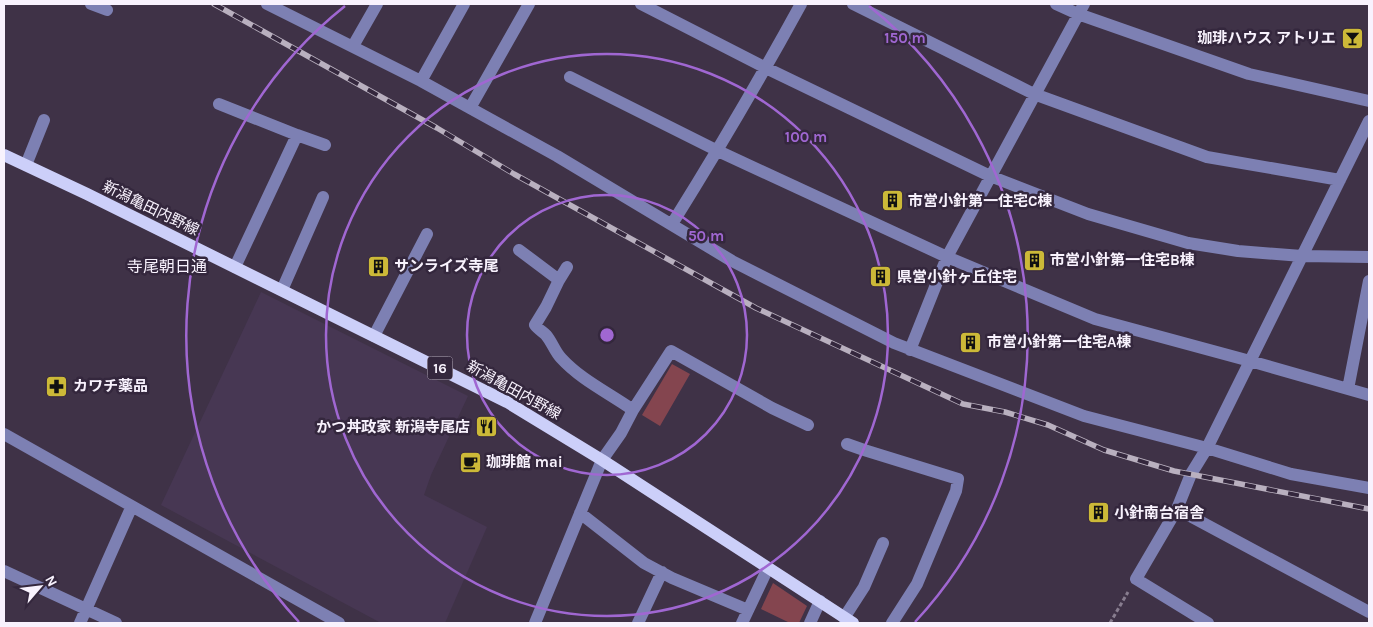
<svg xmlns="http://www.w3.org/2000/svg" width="1373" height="627" font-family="Karla,'Noto Sans JP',sans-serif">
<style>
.built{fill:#473753}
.green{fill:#84454f}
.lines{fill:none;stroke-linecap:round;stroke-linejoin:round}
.path{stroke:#887d8f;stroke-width:3;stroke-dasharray:4 2.5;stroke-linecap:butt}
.minor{stroke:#7d80b3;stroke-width:12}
.major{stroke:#cccff9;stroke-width:12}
.rail-casing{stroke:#b9b0bf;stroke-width:5.5}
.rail{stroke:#34273d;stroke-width:4;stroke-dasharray:11;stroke-linecap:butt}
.ring{fill:none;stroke:#a067d2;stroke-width:2.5}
.labels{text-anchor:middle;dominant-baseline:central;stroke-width:5;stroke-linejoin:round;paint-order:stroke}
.shield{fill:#34273d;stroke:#bdb5c3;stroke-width:1}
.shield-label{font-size:14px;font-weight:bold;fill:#f8f2fd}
.poi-label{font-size:15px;font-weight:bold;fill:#f8f2fd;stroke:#34273d;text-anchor:start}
.street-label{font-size:15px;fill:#f8f2fd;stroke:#34273d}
.neighbourhood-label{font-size:16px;fill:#f8f2fd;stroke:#34273d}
.centre{fill:#a067d2;stroke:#34273d;stroke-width:2.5}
.ring-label{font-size:15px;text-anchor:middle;font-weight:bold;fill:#a067d2;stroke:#34273d;stroke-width:5;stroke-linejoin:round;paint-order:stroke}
</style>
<rect width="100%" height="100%" fill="#3f3247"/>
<!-- built -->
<path class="built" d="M261,292L468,396L431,475L424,495L487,527L445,623H381L161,505Z"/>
<!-- green -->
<path class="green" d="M672,364L690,374L660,426L642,415Z
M773,583L807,606L799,623H790L761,609Z"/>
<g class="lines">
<!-- path -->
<path class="path" d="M1110,623L1128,592"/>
<!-- minor -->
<path class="minor" d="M91,4L107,10
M267,4L421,81L557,156L732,261L894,343L1084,416L1207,448L1291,474L1369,488
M641,4L766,68L990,176L1088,214L1188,243L1238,251L1302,256L1369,257
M853,4L1034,94L1207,157L1340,180
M1056,4L1078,14L1249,74L1369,101
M353,46L377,4
M570,77L718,151L947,257L1095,319L1250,361L1369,395
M421,81L464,4
M219,104L297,135
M470,108L529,4
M1369,121L1207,448L1191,474L1177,509L1369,612
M26,165L44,120
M672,224C717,152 760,79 801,4
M519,250L559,280L546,307L535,325C538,329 543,332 546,335C552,342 555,352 561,358C581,380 609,393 633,410
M235,267L297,135L325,145
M559,280L567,267
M282,290L323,197
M374,336L427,234
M910,350L947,257L1084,4
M1348,389L1369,281
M4,434L339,623
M847,444L864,450L958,479L956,491L917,584L892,623
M1177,509L1136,579L1208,623
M580,513L644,563L672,578L748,610
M4,571L116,623
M844,618L864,587L883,543
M80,623L131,508
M535,623L602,460L621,433L633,410L671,351L772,408L808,425
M638,623L662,572
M742,623L768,568
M810,623L820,601"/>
<!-- major -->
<path class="major" d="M4,155L87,194L507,402L602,460L853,623"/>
<defs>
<path id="rail" d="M214,4L437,128L514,174L756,308L963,404L1005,412L1048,425L1104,450L1174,471L1369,509"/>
</defs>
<!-- rail casing -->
<use href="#rail" class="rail-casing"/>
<!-- rail -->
<use href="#rail" class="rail"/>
</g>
<!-- distance rings -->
<g class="ring">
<circle cx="607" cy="335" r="140"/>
<circle cx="607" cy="335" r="281"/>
<path d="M299 622A421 421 0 0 1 345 6M869 6A421 421 0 0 1 915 622"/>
</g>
<!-- icons -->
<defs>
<symbol id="bar-square" viewBox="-11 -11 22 22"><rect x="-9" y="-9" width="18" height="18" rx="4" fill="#ccb938" stroke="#34273d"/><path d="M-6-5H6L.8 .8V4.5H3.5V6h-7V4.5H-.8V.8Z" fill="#111"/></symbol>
<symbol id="building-square" viewBox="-11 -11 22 22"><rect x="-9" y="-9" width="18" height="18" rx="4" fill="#ccb938" stroke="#34273d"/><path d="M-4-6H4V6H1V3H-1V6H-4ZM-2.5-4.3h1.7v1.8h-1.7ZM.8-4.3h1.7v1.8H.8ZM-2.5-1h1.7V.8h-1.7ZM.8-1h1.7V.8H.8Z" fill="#111"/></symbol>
<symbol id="pharmacy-square" viewBox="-11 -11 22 22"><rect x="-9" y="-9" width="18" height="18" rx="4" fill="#ccb938" stroke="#34273d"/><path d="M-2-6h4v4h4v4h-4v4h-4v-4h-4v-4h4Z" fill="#111"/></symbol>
<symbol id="restaurant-square" viewBox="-11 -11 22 22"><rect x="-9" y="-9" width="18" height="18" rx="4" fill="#ccb938" stroke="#34273d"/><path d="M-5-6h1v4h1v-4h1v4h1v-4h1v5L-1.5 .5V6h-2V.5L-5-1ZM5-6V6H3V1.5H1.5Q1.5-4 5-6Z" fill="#111"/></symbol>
<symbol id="cafe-square" viewBox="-11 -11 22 22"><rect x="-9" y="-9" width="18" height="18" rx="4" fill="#ccb938" stroke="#34273d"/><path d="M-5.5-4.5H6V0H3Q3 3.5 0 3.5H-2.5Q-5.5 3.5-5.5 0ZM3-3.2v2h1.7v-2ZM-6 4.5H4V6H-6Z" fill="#111"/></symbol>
</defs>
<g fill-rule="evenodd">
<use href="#bar-square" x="1340" y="26" width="25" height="25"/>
<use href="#building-square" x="880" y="188" width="25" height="25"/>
<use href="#building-square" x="1022" y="248" width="25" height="25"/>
<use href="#building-square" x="366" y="254" width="25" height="25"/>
<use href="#building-square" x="868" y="264" width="25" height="25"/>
<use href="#building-square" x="958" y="330" width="25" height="25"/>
<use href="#pharmacy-square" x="44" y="374" width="25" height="25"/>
<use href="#restaurant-square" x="474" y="414" width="25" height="25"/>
<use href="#cafe-square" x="458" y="450" width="25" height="25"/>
<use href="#building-square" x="1086" y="500" width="25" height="25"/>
</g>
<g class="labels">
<!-- shield labels -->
<rect class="shield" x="427.5" y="356.5" width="25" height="23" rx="4"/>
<g class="shield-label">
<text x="440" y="368">16</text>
</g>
<!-- poi labels -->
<g class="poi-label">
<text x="1336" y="38" text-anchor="end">珈琲ハウス アトリエ</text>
<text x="908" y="201">市営小針第一住宅C棟</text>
<text x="1050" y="260">市営小針第一住宅B棟</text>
<text x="394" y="266">サンライズ寺尾</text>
<text x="897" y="277">県営小針ヶ丘住宅</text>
<text x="987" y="342">市営小針第一住宅A棟</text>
<text x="73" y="386">カワチ薬品</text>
<text x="470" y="427" text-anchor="end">かつ丼政家 新潟寺尾店</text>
<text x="486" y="462">珈琲館 mai</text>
<text x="1114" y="513">小針南台宿舎</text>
</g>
<!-- street labels -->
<g class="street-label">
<text transform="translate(151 208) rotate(26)">新潟亀田内野線</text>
<text transform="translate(514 390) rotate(29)">新潟亀田内野線</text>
</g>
<!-- neighbourhood labels -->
<g class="neighbourhood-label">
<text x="167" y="266">寺尾朝日通</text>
</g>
</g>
<circle cx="607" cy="335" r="8" class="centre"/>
<g class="ring-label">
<text x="905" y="43">150 m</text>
<text x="806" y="142">100 m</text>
<text x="706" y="241">50 m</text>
</g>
<!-- border -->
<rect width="1373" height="627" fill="none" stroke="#f8f2fd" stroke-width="10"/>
<!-- north arrow -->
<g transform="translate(40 587) rotate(62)" stroke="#34273d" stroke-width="4" paint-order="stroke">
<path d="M0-4L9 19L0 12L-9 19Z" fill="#f8f2fd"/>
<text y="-8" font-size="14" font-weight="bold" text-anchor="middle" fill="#f8f2fd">N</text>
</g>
</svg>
